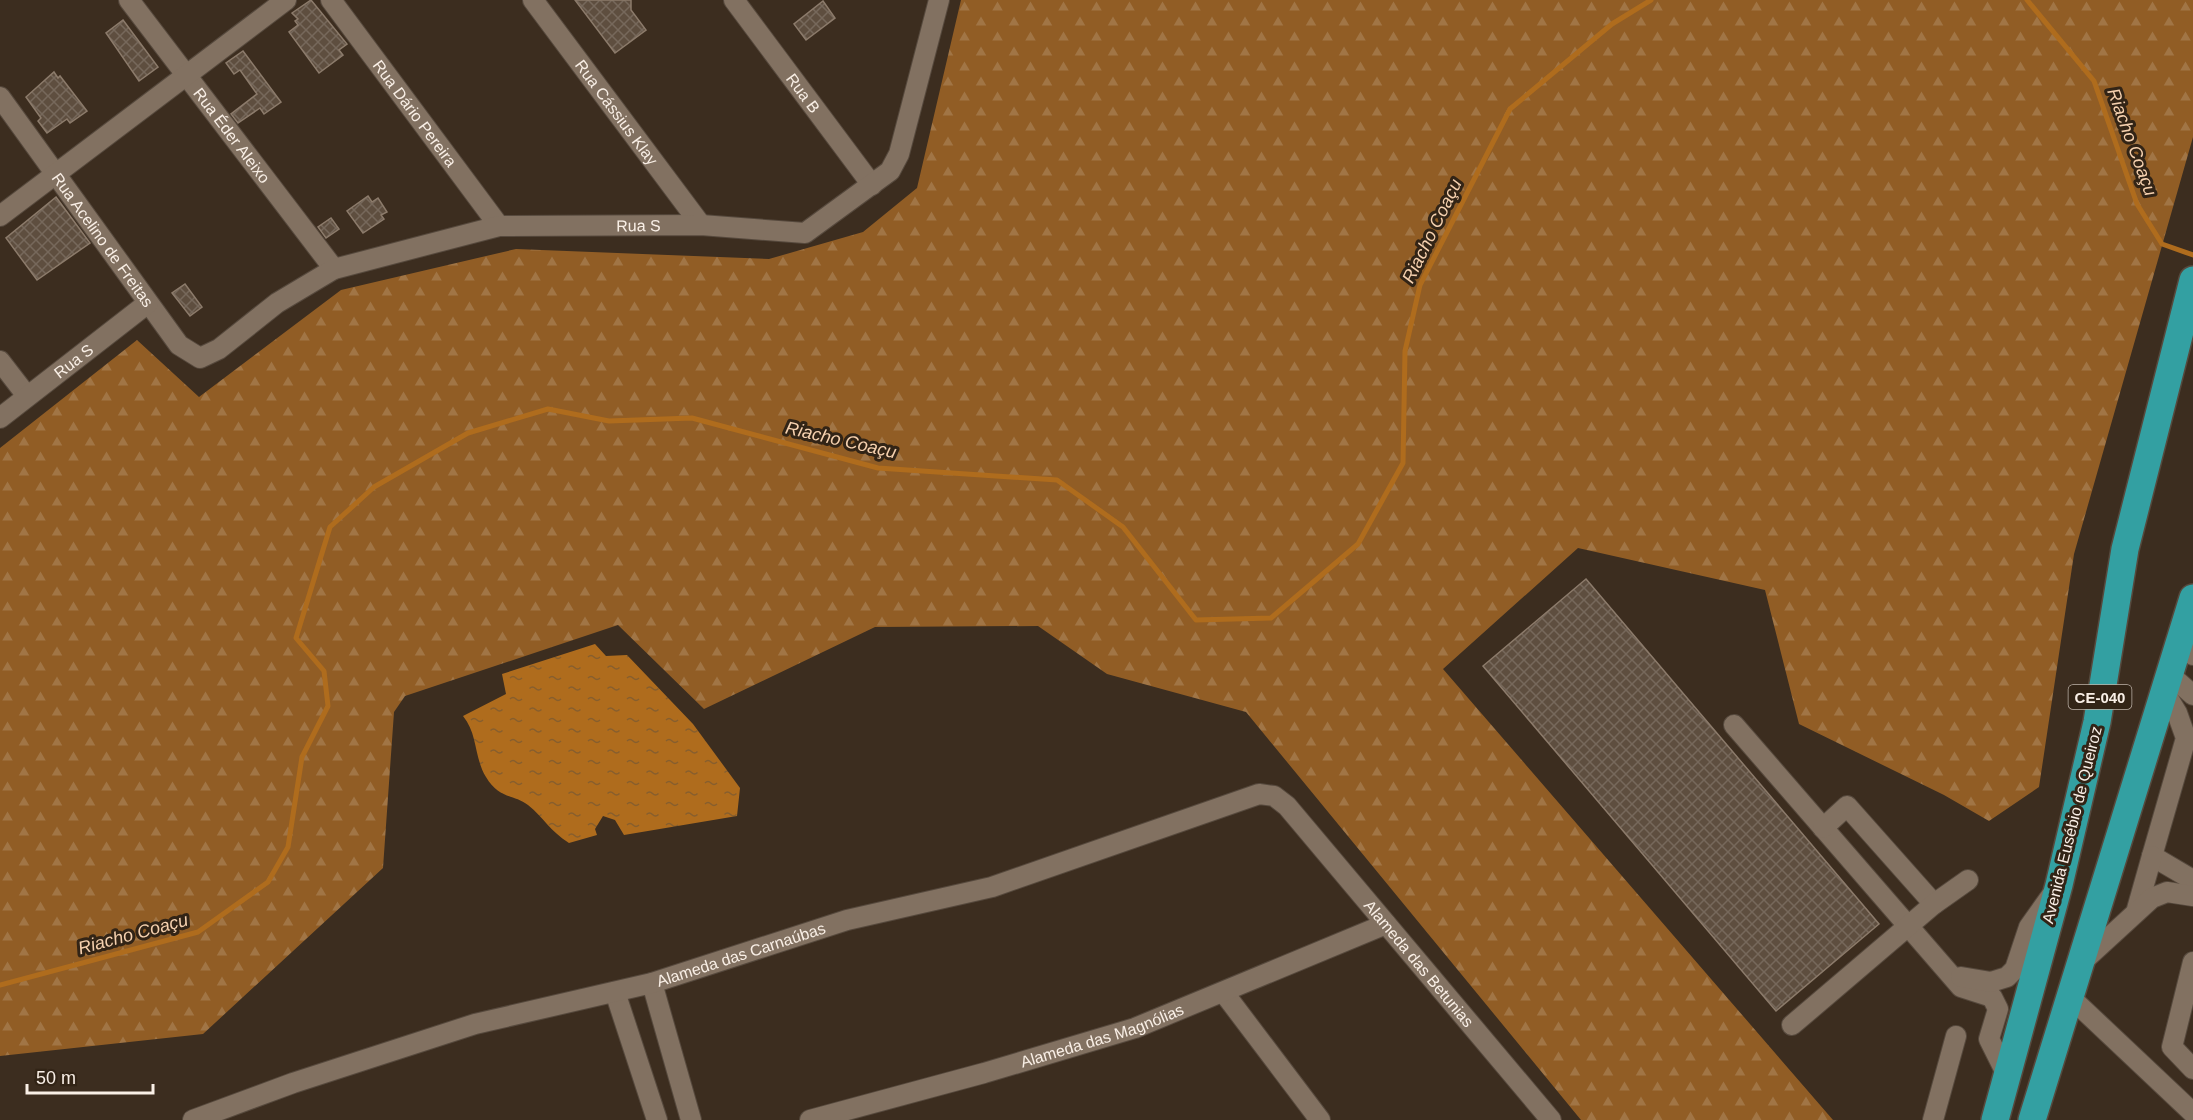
<svg xmlns="http://www.w3.org/2000/svg" width="2193" height="1120" font-family="Helvetica,sans-serif">
<style>
.forest{fill:url(#forest-firs)}
.water{fill:url(#water-ripples)}
.lines{fill:none;stroke-linecap:round;stroke-linejoin:round}
.stream{stroke:#af6c1d;stroke-width:5}
.building{fill:url(#building-cross-hatch);stroke:#8c7b6b;stroke-width:1.5}
.minor-casing{stroke:#56493d;stroke-width:22}
.highway-casing{stroke:#56493d;stroke-width:30}
.minor{stroke:#827161;stroke-width:20}
.highway{stroke:#33a0a2;stroke-width:27}
.labels{text-anchor:middle;dominant-baseline:central;stroke-width:6;stroke-linejoin:round;paint-order:stroke}
.shield{fill:#322416;stroke:#bdb2a8;stroke-width:1.5}
.shield-label{font-size:15px;font-weight:bold;fill:#f9efe6}
.street-label{font-size:16px;fill:#f9efe6;stroke:#322416}
.water-label{font-size:18px;font-style:italic;fill:#f5d0ae;stroke:#322416}
</style>
<defs>
<pattern id="forest-firs" width="22" height="20" patternUnits="userSpaceOnUse" patternTransform="scale(1.5)"><rect width="22" height="20" fill="#915d25"/><path d="M5 1l3.5 6h-7zM16 11l3.5 6h-7z" fill="#a17545"/></pattern>
<pattern id="water-ripples" width="26" height="14" patternUnits="userSpaceOnUse" patternTransform="scale(1.5)"><rect width="26" height="14" fill="#af6c1d"/><path d="M2 4q2-2 4 0t4 0M15 11q2-2 4 0t4 0" fill="none" stroke="#875e2d"/></pattern>
<pattern id="building-cross-hatch" width="8" height="8" patternUnits="userSpaceOnUse" patternTransform="scale(1.5)"><rect width="8" height="8" fill="#5e4e3f"/><path d="M0 0l8 8M0 8l8-8" fill="none" stroke="#76685b"/></pattern>
</defs>
<rect width="100%" height="100%" fill="#3c2d1f"/>
<!-- forest -->
<path class="forest" d="M961,0H2193V137L2074,554L2039,787L1989,821L1944,795L1799,724L1765,590L1578,548L1443,669L1833,1120H1581L1246,712L1107,674L1038,626L875,627L704,709L618,625L405,696L394,712L383,868L203,1034L0,1056V448L137,340L199,397L341,290L516,249L769,259L863,232L917,188Z"/>
<!-- water -->
<path class="water" d="M595,644L606,656L627,655L693,724L740,788L737,816L624,835L615,820L603,816L595,829L597,835L569,843C550,831 544,818 528,805C513,794 499,799 486,777C474,758 478,734 463,716L506,694L502,674Z"/>
<g class="lines">
<!-- stream -->
<path class="stream" d="M2027,0L2094,81L2137,204L2162,244L2193,255
M0,985L198,932L268,882L288,847L302,757L328,706L324,671L296,638L330,527L374,487L468,433L548,409L609,421L692,418L878,468L1057,480L1123,527L1196,620L1271,618L1358,544L1403,463L1405,351L1420,285L1510,109L1612,24L1651,0"/>
</g>
<!-- building -->
<path class="building" d="M311,0L347,44L339,50L343,55L319,73L289,32L298,25L295,21L298,19L292,13Z
M575,0H631V10L646,30L615,53Z
M823,1L835,18L806,40L794,24Z
M123,20L158,67L139,81L106,33Z
M243,51L281,102L264,114L260,108L238,123L231,114L257,94L240,70L234,74L226,63Z
M54,72L58,78L60,76L87,111L70,123L67,119L47,133L38,121L41,118L26,97Z
M368,196L372,202L378,198L387,212L381,215L384,219L363,233L347,211Z
M56,197L90,243L37,280L6,238Z
M331,218L339,229L326,238L318,227Z
M185,284L202,307L190,316L172,293Z
M1586,579L1879,924L1776,1011L1483,666Z"/>
<g class="lines">
<defs>
<g id="minor">
<path id="s1" d="M129,0L334,269"/>
<path id="s2" d="M331,0L499,226"/>
<path id="s3" d="M533,0L701,225"/>
<path id="s4" d="M734,0L872,185"/>
<path id="s5" d="M0,97L179,345L200,358L219,349L277,303L334,269L499,226L701,225L805,233L890,171L899,154L939,0"/>
<path d="M0,216L286,0"/>
<path d="M0,361L27,396"/>
<path id="s6" d="M0,418L148,303"/>
<path d="M2192,652L2193,655"/>
<path d="M2169,674L2193,695"/>
<path d="M2165,693L2177,713L2186,738L2152,856L2193,880"/>
<path d="M1734,725L1961,987L1992,997L1998,1009L1989,1039L2007,1075"/>
<path d="M1823,828L1847,806L1934,904"/>
<path d="M2137,909L2152,856"/>
<path d="M2193,962L2172,1047L2193,1069"/>
<path d="M2080,964L2152,898L2167,892L2193,896"/>
<path d="M1961,977L1991,982L2007,977L2015,969L2029,927L2051,896"/>
<path d="M652,983L691,1120"/>
<path d="M615,992L657,1120"/>
<path d="M1224,993L1320,1120"/>
<path d="M2070,997L2193,1113"/>
<path d="M1792,1025L1934,904L1968,880"/>
<path id="s7" d="M193,1120L293,1083L475,1024L652,983L847,920L992,887L1259,794L1274,796L1287,806L1551,1120"/>
<path id="s8" d="M810,1120L984,1073L1135,1028L1386,924"/>
<path d="M1933,1120L1956,1036"/>
</g>
<path id="highway" d="M1995,1120L2059,885L2097,722L2125,549L2193,280
M2032,1120L2193,598"/>
</defs>
<!-- minor casing -->
<use href="#minor" class="minor-casing"/>
<!-- highway casing -->
<use href="#highway" class="highway-casing"/>
<!-- minor -->
<use href="#minor" class="minor"/>
<!-- highway -->
<use href="#highway" class="highway"/>
</g>
<g class="labels">
<!-- shield labels -->
<rect class="shield" x="2068.5" y="685" width="63" height="24" rx="4.5"/>
<g class="shield-label">
<text x="2100" y="697">CE-040</text>
</g>
<!-- street labels -->
<g class="street-label">
<text stroke="none"><textPath href="#s4" startOffset="116">Rua B</textPath></text>
<text stroke="none"><textPath href="#s3" startOffset="140">Rua Cássius Klay</textPath></text>
<text stroke="none"><textPath href="#s2" startOffset="141">Rua Dário Pereira</textPath></text>
<text stroke="none"><textPath href="#s1" startOffset="170">Rua Éder Aleixo</textPath></text>
<text stroke="none"><textPath href="#s5" startOffset="802">Rua S</textPath></text>
<text stroke="none"><textPath href="#s5" startOffset="176">Rua Acelino de Freitas</textPath></text>
<text stroke="none"><textPath href="#s6" startOffset="93">Rua S</textPath></text>
<text transform="translate(2072 825) rotate(-76)">Avenida Eusébio de Queiroz</text>
<text stroke="none"><textPath href="#s7" startOffset="573">Alameda das Carnaúbas</textPath></text>
<text stroke="none"><textPath href="#s7" startOffset="1353">Alameda das Betunias</textPath></text>
<text stroke="none"><textPath href="#s8" startOffset="304">Alameda das Magnólias</textPath></text>
</g>
<!-- water labels -->
<g class="water-label">
<text transform="translate(2132 142) rotate(70)">Riacho Coaçu</text>
<text transform="translate(1432 231) rotate(-64)">Riacho Coaçu</text>
<text transform="translate(841 440) rotate(13)">Riacho Coaçu</text>
<text transform="translate(133 934) rotate(-15)">Riacho Coaçu</text>
</g>
</g>
<!-- scale -->
<path d="M27 1084v9h126v-9" fill="none" stroke="#f9efe6" stroke-width="3"/>
<text x="36" y="1084" font-size="18" fill="#f9efe6" stroke="#322416" stroke-width="4.5" paint-order="stroke">50 m</text>
</svg>
